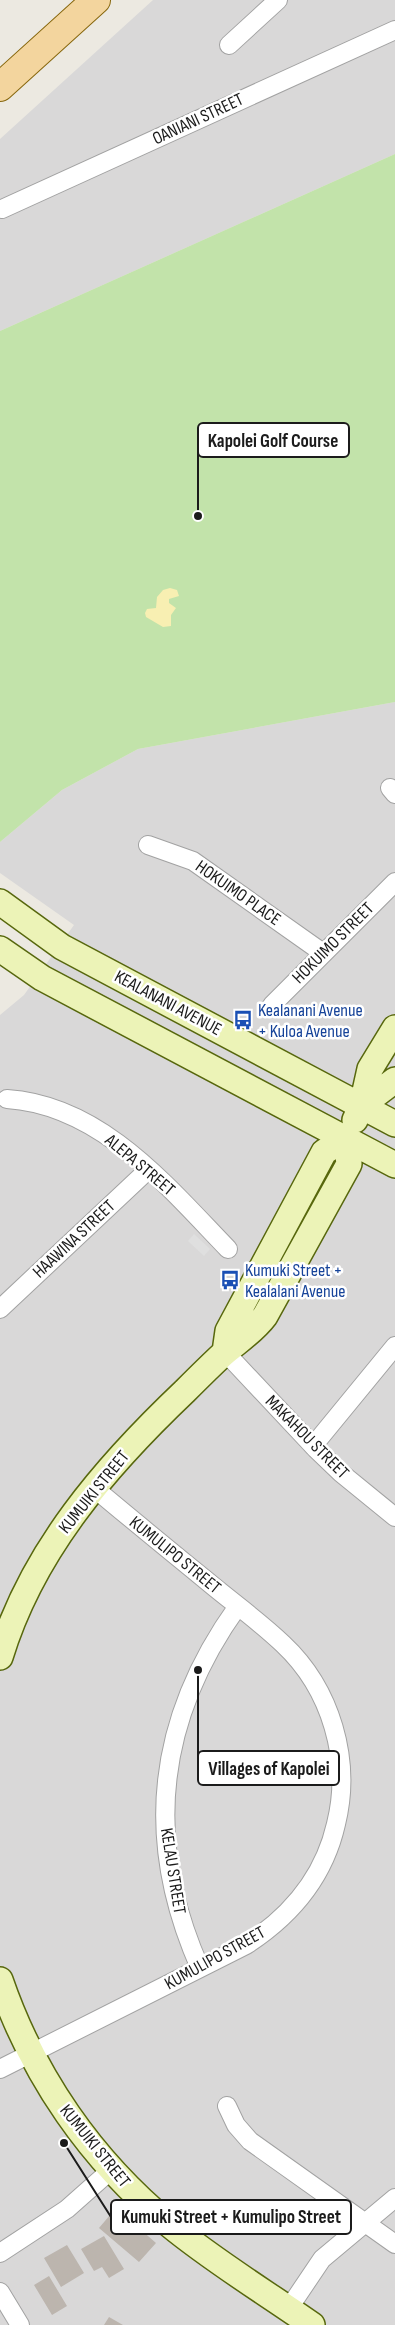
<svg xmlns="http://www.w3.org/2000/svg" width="395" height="2325" font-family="'Sofia Sans Condensed',sans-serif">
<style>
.residential{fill:#d9d8d8}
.grass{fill:#c2e3aa}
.sand{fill:#f8efb2}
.parking{fill:#dfdfdf}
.building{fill:#bcb5ae}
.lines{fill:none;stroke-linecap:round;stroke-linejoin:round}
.street-casing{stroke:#a2a2a2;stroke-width:20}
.secondary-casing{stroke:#57670d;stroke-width:28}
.primary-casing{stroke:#86660c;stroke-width:30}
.street{stroke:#fff;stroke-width:18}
.secondary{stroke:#ecf3b7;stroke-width:25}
.primary{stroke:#f3d59e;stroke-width:28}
.labels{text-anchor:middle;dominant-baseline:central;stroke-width:5;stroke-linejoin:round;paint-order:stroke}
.street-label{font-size:18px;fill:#1b1b1b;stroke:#fff}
.transit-label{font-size:18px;fill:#164399;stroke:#fff;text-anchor:start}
.leader{fill:none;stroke:#1b1b1b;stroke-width:2}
.callout-dot{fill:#1b1b1b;stroke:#fff;stroke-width:2}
.callout{fill:#fff;stroke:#1b1b1b;stroke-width:2}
.callout-label{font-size:19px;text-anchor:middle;font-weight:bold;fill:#1b1b1b}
</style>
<rect width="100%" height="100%" fill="#ece9e1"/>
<!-- residential -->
<path class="residential" d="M153,0H395V154L0,331V139Z
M395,702V2325H0V1015L24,995L74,925L0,873V842L62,790L138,749Z"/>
<!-- grass -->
<path class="grass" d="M395,154V702L138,749L62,790L0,842V331Z"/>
<!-- sand -->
<path class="sand" d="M170,588L177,590L179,596L169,599V603L176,608L171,615V626L163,627L146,617L145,613L147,609L156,608L157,597L163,590Z"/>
<!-- parking -->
<path class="parking" d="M194,1234L210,1249L204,1256L188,1241Z"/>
<!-- building -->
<path class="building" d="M116,2208L156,2243L139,2262L99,2228Z
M104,2236L124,2269L109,2278L102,2267L94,2271L81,2249Z
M67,2245L84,2273L61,2287L44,2258Z
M49,2276L67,2306L52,2315L34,2285Z
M109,2317L123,2325H104Z"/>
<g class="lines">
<defs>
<path id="street" d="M229,45L278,0
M2,209L395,30
M390,788L395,794
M148,845L193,861L323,953
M272,1005L395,882
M7,1099C101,1105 167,1186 228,1249
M0,1309L149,1169
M225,1352L316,1449L341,1473L395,1517
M313,1446L395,1346
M200,1968C143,1840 156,1720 238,1606
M0,2069L246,1945C291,1916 324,1877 336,1824C352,1760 331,1689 283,1644C259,1621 232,1602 207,1581C169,1550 131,1519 93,1487
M227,2106L236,2125L250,2141L395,2244
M0,2253L67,2209L111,2170
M0,2292L20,2325
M289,2308L322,2259L395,2198"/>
<path id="secondary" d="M0,902L62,947L395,1124
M0,949L42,978L395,1165
M362,1105L395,1080
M355,1120L362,1105L370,1069L395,1028
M225,1352L228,1331L324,1152L346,1138
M0,1657C32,1551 106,1466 185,1391C197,1379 210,1366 223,1354C238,1341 253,1332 265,1316L349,1164L346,1138
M0,1980C33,2076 91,2160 170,2225C215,2262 265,2292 312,2325"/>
<path id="primary" d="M0,87L96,0"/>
</defs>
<!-- street casing -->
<use href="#street" class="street-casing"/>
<!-- secondary casing -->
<use href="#secondary" class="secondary-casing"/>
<!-- primary casing -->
<use href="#primary" class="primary-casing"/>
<!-- street -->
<use href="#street" class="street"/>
<!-- secondary -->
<use href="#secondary" class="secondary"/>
<!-- primary -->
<use href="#primary" class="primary"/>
</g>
<!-- icons -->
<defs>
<symbol id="bus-bare" viewBox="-9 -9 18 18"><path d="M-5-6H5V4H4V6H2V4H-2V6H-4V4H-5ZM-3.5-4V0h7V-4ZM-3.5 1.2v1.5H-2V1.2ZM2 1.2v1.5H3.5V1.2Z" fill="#1a4fb4" stroke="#fff" stroke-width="2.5" paint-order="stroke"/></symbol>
</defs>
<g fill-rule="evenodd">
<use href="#bus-bare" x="229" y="1006" width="28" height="28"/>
<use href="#bus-bare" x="216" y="1266" width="28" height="28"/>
</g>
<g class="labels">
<!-- street labels -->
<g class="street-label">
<text transform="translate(198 119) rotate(-25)">OANIANI STREET</text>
<text transform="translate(238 893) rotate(35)">HOKUIMO PLACE</text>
<text transform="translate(333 943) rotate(-45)">HOKUIMO STREET</text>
<text transform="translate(168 1003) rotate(28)">KEALANANI AVENUE</text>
<text transform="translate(140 1165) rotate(40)">ALEPA STREET</text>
<text transform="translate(74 1239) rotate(-43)">HAAWINA STREET</text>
<text transform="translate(307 1437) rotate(45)">MAKAHOU STREET</text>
<text transform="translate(94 1492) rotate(-51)">KUMUIKI STREET</text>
<text transform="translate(175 1555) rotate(39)">KUMULIPO STREET</text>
<text transform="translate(173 1871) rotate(81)">KELAU STREET</text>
<text transform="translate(215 1958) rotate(-29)">KUMULIPO STREET</text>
<text transform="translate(95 2146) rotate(51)">KUMUIKI STREET</text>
</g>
<!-- transit labels -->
<g class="transit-label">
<text x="258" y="1010">Kealanani Avenue<tspan x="258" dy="21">+ Kuloa Avenue</tspan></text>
<text x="245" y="1270">Kumuki Street +<tspan x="245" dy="21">Kealalani Avenue</tspan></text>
</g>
</g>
<!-- callouts -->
<path class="leader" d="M198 516L198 440M198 1670L198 1768M64 2143L111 2217"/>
<g class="callout-dot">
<circle cx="198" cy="516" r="5"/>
<circle cx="198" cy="1670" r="5"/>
<circle cx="64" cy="2143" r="5"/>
</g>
<g class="callout">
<rect x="198" y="423" width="151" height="34" rx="5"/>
<rect x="198" y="1751" width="141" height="34" rx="5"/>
<rect x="111" y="2200" width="240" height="34" rx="5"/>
</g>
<g class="callout-label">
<text x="273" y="447">Kapolei Golf Course</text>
<text x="269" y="1775">Villages of Kapolei</text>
<text x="231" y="2223">Kumuki Street + Kumulipo Street</text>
</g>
</svg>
